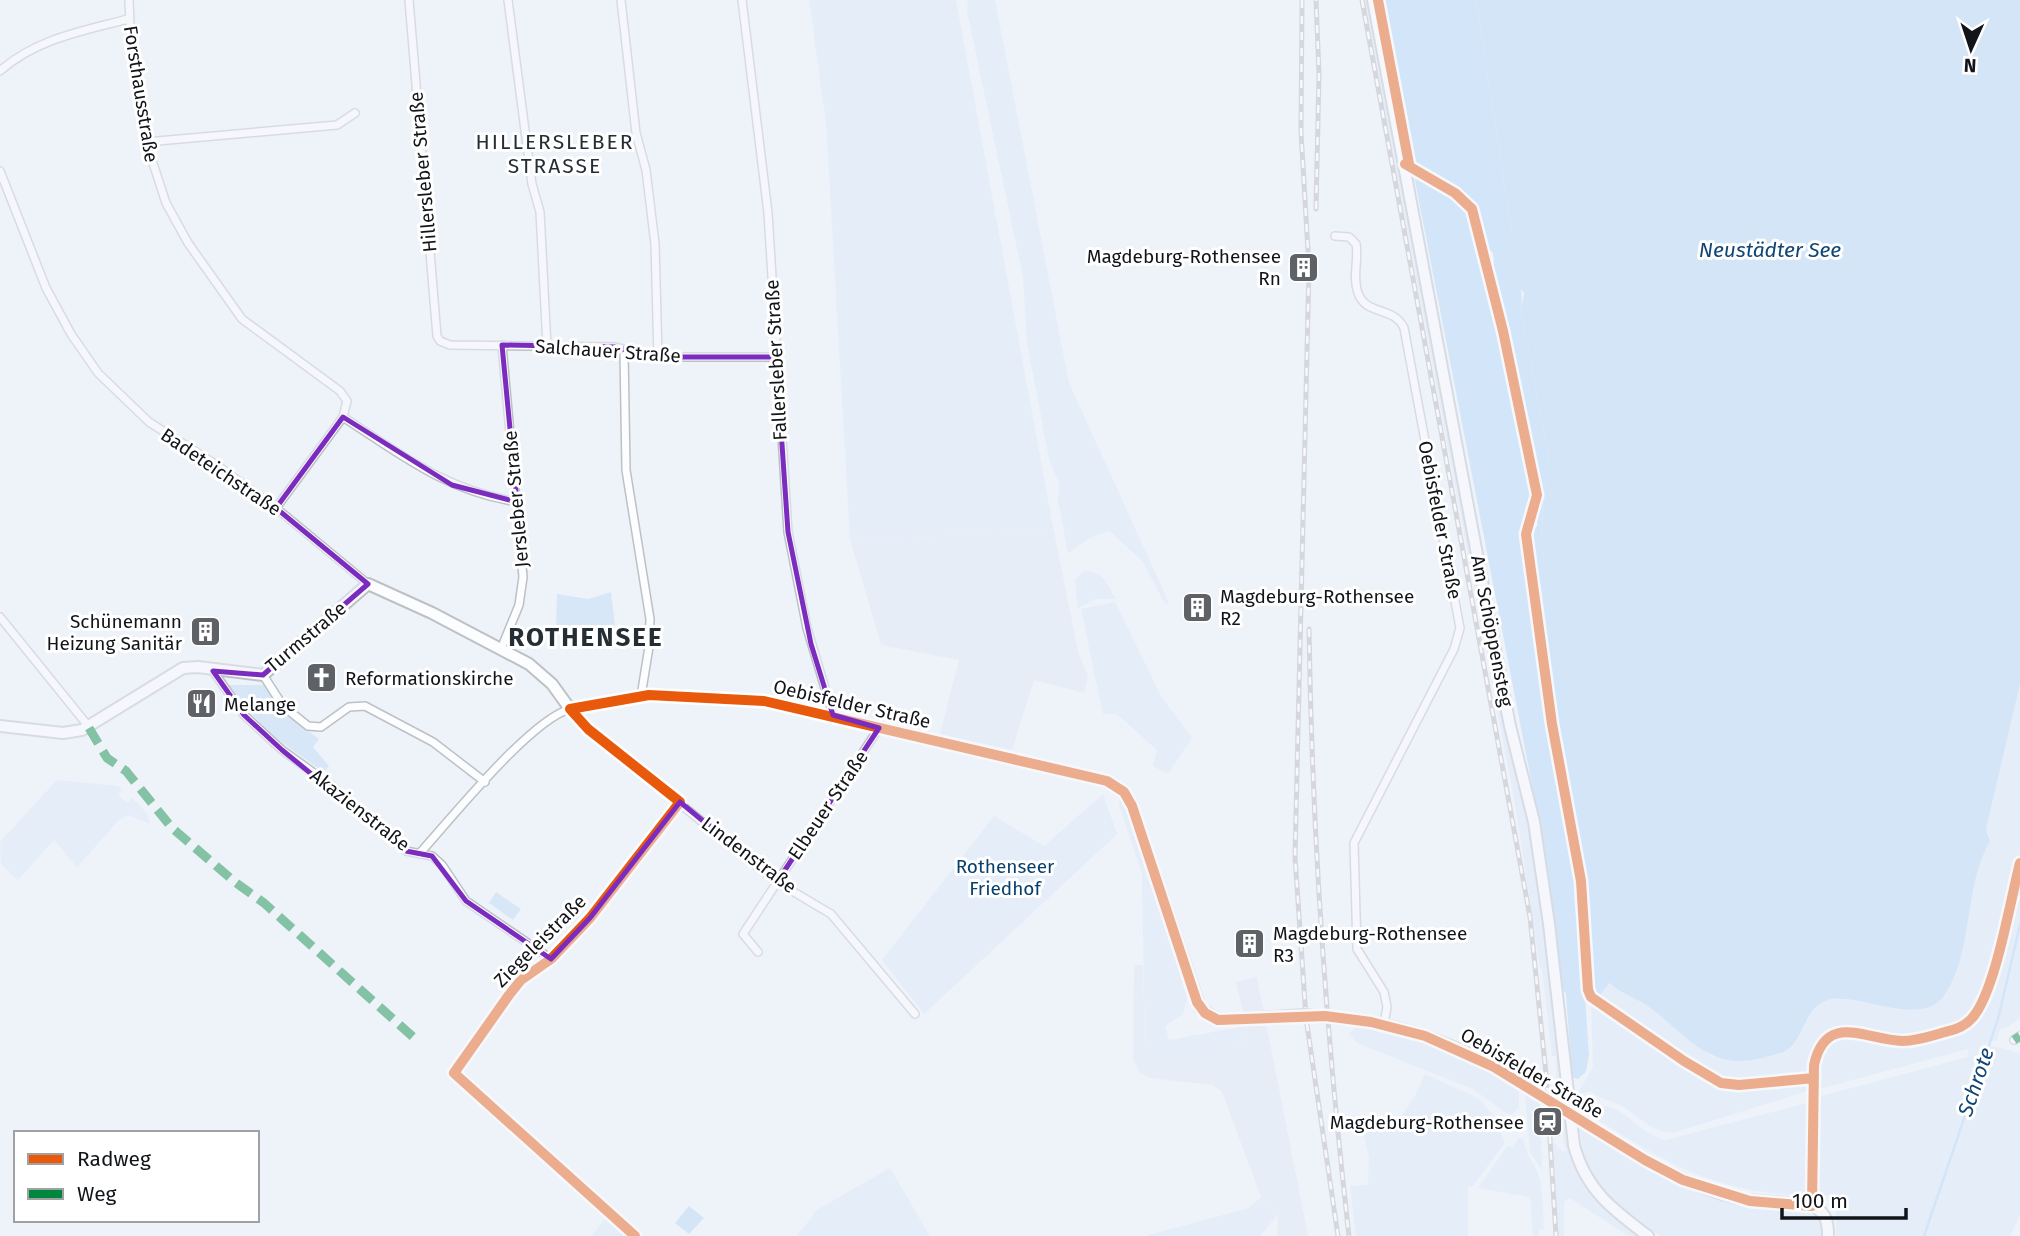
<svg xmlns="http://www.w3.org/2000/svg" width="2020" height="1236" font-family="'Fira Sans',sans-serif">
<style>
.built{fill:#dde7f3}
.green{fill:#d8e7f7}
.forest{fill:#b2d4f7}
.water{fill:#b4d4f4}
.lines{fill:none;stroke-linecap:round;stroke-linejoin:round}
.stream{stroke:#b4d4f4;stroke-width:2.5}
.street-casing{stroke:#bdc1c6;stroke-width:10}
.secondary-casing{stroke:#bdc1c6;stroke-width:14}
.street{stroke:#fcfdfe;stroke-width:7}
.secondary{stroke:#fcfdfe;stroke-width:10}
.rail-casing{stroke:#b5b7b8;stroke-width:5}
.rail{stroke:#fff;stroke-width:2.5;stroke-dasharray:8;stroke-linecap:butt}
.secondary-bridge-casing{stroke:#bdc1c6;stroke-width:14;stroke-linecap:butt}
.secondary-bridge{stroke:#fcfdfe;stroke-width:10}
.quiet{stroke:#00873e;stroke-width:9;stroke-dasharray:18 9;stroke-linecap:butt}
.cycleway-casing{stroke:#fff;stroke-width:15}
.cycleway{stroke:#e8590c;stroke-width:10}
.marked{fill:none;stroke:#7b2cbf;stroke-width:5;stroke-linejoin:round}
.labels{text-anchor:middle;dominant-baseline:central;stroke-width:6;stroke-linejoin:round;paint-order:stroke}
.street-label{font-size:19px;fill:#111418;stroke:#fff}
.poi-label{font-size:19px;fill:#111418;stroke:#fff;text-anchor:start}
.park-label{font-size:19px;fill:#073f6d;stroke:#fff}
.neighbourhood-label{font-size:21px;letter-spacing:2px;fill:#252d35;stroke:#fff}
.water-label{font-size:21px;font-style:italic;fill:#114674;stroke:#fff}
.district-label{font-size:26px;font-weight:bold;letter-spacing:2px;fill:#252d35;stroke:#fff}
</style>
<rect width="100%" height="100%" fill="#eef3f9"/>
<!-- built -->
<path class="built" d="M1054,532L1079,655L1088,676L1084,693L1034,680L1012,750L940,734L959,660L881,645L850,539Z
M1134,965H1143L1145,1048L1210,1049L1240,1044L1248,1033L1236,982L1257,977L1308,1236H1277L1278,1214L1261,1197L1222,1092L1212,1085L1150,1078L1140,1073L1133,1059Z"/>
<!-- green -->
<path class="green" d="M809,0H956L1054,532L850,539L826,122Z
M968,0H995L1069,383L1169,603L1165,604L1143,562L1110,531L1091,537L1068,553L1058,500L1059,483L1049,459L1027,342L1023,277L967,11Z
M1364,0H1371L1505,721L1528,812L1539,877L1567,1102L1556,1095V1056H1552L1542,969H1540L1517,815Z
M1084,571C1103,570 1107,584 1116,599H1095L1078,608L1075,580Z
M611,592L615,625L608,633L556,627L557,594L588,599Z
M1115,602L1161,696L1192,738L1168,774L1153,766L1157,750L1117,714H1103L1081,609Z
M2020,684V853L1987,982L1975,1008L1964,1022L1922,1036L1905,1038L1849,1028L1838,1029L1826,1035L1812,1053L1809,1076L1731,1081C1687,1073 1635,1023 1597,998L1609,984L1654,1010L1712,1057C1733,1056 1762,1060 1782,1053C1807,1044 1802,1004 1831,999C1865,993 1903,1022 1937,1004L1955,975L1978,867L1990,837L1986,829Z
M228,685H265L288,716L319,739L313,747L329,766L324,772C282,744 258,726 228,685Z
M57,780L117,786L122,789L118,795L127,803L132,798L147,813L150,824L129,815L118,821L77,867L54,840L18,880L1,864L0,842Z
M1103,794L1117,834L924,1014L882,960L994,816L1044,846Z
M1123,799L1142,847L1187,998L1183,1014L1165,1026L1169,1040L1246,1026L1248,1033L1240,1044L1165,1061L1153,1058L1145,1048L1142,874L1119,805V799Z
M2020,868V1018L2006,1028L2000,1029L1997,1040L1984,1044L2020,1053V1215L2010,1236H1836V1196L1817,1195L1816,1185L1818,1097L1968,1057V1049L1819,1089C1808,1012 1856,1042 1901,1043C1923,1044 1950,1036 1970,1026L1990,988Z
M496,892L521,909L513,920L489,903Z
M1591,1002L1725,1087L1810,1082L1811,1090L1676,1132C1654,1134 1642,1119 1625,1108C1613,1100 1600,1100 1590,1091L1577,1095L1593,1067Z
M1358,1026C1417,1034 1470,1057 1519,1089V1108L1512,1114L1506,1113L1473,1089L1357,1043L1349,1034Z
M1425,1074L1478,1098L1502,1125L1500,1132L1505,1143L1472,1187H1468V1236H1356L1350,1186L1368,1185L1369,1158L1364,1136L1376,1122L1396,1124L1414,1098Z
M1525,1093L1540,1102L1542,1170L1530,1152Z
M1811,1102L1807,1143L1810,1194L1804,1195C1708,1193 1660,1158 1582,1110C1623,1093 1633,1134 1666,1140Z
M1565,1118L1568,1120C1571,1182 1593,1202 1642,1236H1628L1570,1198L1564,1202V1236H1558L1553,1142L1563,1152L1567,1151L1563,1142Z
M1579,1126C1633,1158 1684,1190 1745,1205C1761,1209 1804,1208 1815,1216C1821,1221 1822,1229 1823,1236H1660L1614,1201L1593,1178L1585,1157Z
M1519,1138L1524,1140C1526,1157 1537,1167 1540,1179C1543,1194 1543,1212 1544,1229L1539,1230V1236H1533L1530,1197L1478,1188L1507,1146L1512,1147Z
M890,1168L930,1236H797L817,1210Z
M1261,1197L1278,1214L1260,1236H1145L1249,1208Z
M607,1217L628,1236H591Z"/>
<!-- forest -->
<path class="forest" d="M1380,0H1476L1512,233C1505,260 1526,279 1521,311L1548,453L1541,539L1609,984L1597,998L1591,990L1583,886L1553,720L1530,563L1528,538L1538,524L1535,522L1541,497L1539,477L1489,265L1494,261L1493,252L1486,250L1469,200L1414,162L1410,155Z
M1413,170L1462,202L1473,219L1510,368L1534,488C1535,510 1521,530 1522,553L1577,880L1589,1055L1586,1072L1578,1079L1572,1077L1566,994L1562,988L1540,826Z"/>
<!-- water -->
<path class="water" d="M1476,0H2020V684L1986,829L1990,841C1963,886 1974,955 1943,997C1921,1027 1861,994 1831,999C1806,1004 1806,1032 1791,1047C1784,1054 1772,1055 1762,1058C1709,1071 1690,1038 1652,1009C1639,999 1619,993 1607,981L1541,539L1548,453L1521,311L1524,293L1495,258L1508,246L1512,233Z
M689,1206L704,1218L689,1234L675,1223Z"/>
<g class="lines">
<!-- stream -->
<path class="stream" d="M1924,1236L1998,1019L2020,925"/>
<defs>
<path id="street" d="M129,0L131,46L146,142L166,203L188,243L242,319L340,391L347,401L343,417L276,508
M409,0L437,336L440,341L450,345L614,347L658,357H776
M508,0L532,184L540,212L547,346
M621,0L636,133L646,170L655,244L658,357
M742,0L768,213L788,532L807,628L833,715
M0,71C36,39 82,31 128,19
M146,142L337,125L355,113
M0,171L46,288L71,334L98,373L149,422L218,466L276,508L368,584
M1335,236L1349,237L1356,244C1359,260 1352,276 1358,293C1366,316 1394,306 1404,328L1460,628L1454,649L1354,843L1357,949L1384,992L1387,1007L1384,1024
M624,351L626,470L650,619L649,647L641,696
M343,417C403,456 445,490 517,502
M0,617L89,727
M501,649L519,605L523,577L502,345
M213,671L244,715L282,750L332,786L406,851L432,856L442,865L466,901L551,959
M263,675L283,706L308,726L321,727L349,707L365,706L433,742L485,782
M419,854C450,820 530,720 570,709L588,729L749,860L777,882L831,914L915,1014
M758,952L743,934L879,728
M2014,1040L2020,1036
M454,1073L509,995L521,980L551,959L590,918L680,802"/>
<path id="secondary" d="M1373,0L1485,597L1510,726L1534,822L1549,924L1574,1145C1585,1189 1613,1210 1648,1236
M0,726L63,733L82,730L183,668L198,667L263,675L368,584L432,613L529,664L552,684L570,709L649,695L764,701L1107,781L1124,792L1132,806L1200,1008L1218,1020L1242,1019
M1348,1019C1406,1025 1459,1046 1509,1075
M1584,1122C1633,1153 1680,1184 1737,1198C1757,1203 1802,1201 1816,1208C1827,1214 1828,1225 1828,1236"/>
</defs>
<!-- street casing -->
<use href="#street" class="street-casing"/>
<!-- secondary casing -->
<use href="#secondary" class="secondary-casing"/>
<!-- street -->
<use href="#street" class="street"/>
<!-- secondary -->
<use href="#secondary" class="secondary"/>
<defs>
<path id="rail" d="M1302,0L1301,132L1309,268L1295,857L1306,1018L1338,1236
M1362,0L1530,917L1546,1074L1556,1236
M1316,209L1319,74L1316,0
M1309,629C1312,832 1326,1034 1349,1236"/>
</defs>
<!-- rail casing -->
<use href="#rail" class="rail-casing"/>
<!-- rail -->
<use href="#rail" class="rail"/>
<defs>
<path id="secondary-bridge" d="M1242,1019L1303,1015L1348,1019
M1509,1075L1584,1122"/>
</defs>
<!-- secondary-bridge casing -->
<use href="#secondary-bridge" class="secondary-bridge-casing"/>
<!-- secondary-bridge -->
<use href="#secondary-bridge" class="secondary-bridge"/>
<!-- quiet -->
<path class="quiet" d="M89,728L107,758L126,771L172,828L235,882L264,903L413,1037
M2014,1040L2020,1036"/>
<defs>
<path id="cycleway" d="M1378,0L1409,164
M1405,164L1455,193L1472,209L1503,331L1537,495L1526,534L1552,724L1581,881L1588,990L1591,997L1684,1061L1721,1083L1739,1085L1814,1078
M570,709L649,695L764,701L1107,781L1124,792L1132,806L1197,1002L1205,1013L1218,1020L1325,1016L1371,1022L1425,1036L1494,1067L1645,1160L1683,1180L1750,1201L1812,1206L1814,1065C1826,1011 1866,1040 1902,1041C1917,1041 1931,1036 1945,1032C1955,1030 1966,1026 1973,1017C1996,989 2010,901 2020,863
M570,709L588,729L680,802L590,918L551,959L521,980L509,995L454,1073L635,1236"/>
</defs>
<!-- cycleway casing -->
<use href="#cycleway" class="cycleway-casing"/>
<!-- cycleway -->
<use href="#cycleway" class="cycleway"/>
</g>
<!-- marked area -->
<path d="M0 0H2020V1236H0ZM502,345L614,347L658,357H776L788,532L811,644L833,715L879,728L777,882L680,802L590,918L551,959L466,901L432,856L406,851L282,750L244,715L213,671L263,675L368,584L276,508L343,417L452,485L517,502Z" fill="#eef3f9" fill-opacity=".55" fill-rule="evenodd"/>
<path class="marked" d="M502,345L614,347L658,357H776L788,532L811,644L833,715L879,728L777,882L680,802L590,918L551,959L466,901L432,856L406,851L282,750L244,715L213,671L263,675L368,584L276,508L343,417L452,485L517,502Z"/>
<!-- icons -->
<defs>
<symbol id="building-square" viewBox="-11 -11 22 22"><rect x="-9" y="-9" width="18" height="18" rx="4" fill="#5e6267" stroke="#fff"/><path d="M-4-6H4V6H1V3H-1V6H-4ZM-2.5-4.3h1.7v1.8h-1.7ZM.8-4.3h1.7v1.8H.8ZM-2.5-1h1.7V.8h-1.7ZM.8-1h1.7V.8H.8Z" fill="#fff"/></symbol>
<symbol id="church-square" viewBox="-11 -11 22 22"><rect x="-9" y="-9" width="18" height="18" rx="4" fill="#5e6267" stroke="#fff"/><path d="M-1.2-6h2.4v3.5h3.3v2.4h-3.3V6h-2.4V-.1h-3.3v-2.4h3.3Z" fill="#fff"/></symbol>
<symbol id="restaurant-square" viewBox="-11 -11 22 22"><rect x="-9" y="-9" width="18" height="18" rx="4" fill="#5e6267" stroke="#fff"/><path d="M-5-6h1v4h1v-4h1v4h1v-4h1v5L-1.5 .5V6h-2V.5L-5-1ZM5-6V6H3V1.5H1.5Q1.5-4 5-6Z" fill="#fff"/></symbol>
<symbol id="station-square" viewBox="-11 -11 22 22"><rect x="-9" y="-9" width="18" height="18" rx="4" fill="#5e6267" stroke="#fff"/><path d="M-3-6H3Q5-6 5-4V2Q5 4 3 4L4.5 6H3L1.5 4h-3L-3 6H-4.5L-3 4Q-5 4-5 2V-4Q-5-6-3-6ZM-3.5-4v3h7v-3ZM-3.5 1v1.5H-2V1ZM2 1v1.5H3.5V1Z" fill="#fff"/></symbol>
</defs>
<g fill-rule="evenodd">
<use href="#building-square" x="1286" y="250" width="35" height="35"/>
<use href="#building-square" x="1180" y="590" width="35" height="35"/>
<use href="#building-square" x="188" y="614" width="35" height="35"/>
<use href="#church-square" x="304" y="660" width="35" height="35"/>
<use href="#restaurant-square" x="184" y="686" width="35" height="35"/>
<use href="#building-square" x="1232" y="926" width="35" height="35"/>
<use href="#station-square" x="1530" y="1104" width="35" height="35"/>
</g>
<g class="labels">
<!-- street labels -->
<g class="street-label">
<text transform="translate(141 94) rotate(81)">Forsthausstraße</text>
<text transform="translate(423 172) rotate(-95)">Hillersleber Straße</text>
<text transform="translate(608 351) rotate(4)">Salchauer Straße</text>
<text transform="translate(776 360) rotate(-93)">Fallersleber Straße</text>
<text transform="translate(221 472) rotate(34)">Badeteichstraße</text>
<text transform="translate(516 499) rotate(-95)">Jersleber Straße</text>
<text transform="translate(1440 520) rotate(79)">Oebisfelder Straße</text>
<text transform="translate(1492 631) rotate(79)">Am Schöppensteg</text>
<text transform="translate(306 637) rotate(-40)">Turmstraße</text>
<text transform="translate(852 704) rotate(13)">Oebisfelder Straße</text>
<text transform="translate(828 805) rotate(-56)">Elbeuer Straße</text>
<text transform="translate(360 810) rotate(38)">Akazienstraße</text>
<text transform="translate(749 855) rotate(37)">Lindenstraße</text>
<text transform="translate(540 941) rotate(-45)">Ziegeleistraße</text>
<text transform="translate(1532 1073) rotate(30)">Oebisfelder Straße</text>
</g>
<!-- poi labels -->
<g class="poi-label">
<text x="1281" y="256" text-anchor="end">Magdeburg-Rothensee<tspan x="1281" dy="22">Rn</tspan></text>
<text x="1220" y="596">Magdeburg-Rothensee<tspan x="1220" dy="22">R2</tspan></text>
<text x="182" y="621" text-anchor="end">Schünemann<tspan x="182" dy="22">Heizung Sanitär</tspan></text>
<text x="345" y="678">Reformationskirche</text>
<text x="224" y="704">Melange</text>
<text x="1273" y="933">Magdeburg-Rothensee<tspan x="1273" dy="22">R3</tspan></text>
<text x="1524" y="1122" text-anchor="end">Magdeburg-Rothensee</text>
</g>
<!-- park labels -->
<g class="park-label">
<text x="1005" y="866">Rothenseer<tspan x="1005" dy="22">Friedhof</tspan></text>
</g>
<!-- neighbourhood labels -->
<g class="neighbourhood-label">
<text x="555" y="142">HILLERSLEBER<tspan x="555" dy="24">STRASSE</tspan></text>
</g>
<!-- water labels -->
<g class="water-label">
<text x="1770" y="250">Neustädter See</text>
<text transform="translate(1976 1082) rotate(-71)">Schrote</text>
</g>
<!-- district labels -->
<g class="district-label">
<text x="586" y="637">ROTHENSEE</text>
</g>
</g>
<!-- legend -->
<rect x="14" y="1131" width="245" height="91" fill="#ffffff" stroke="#a0a1a3" stroke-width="2"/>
<rect x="28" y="1154" width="35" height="10" fill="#e8590c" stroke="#a0a1a3" stroke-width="2"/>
<text x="77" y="1166" font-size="21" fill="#111418">Radweg</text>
<rect x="28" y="1189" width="35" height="10" fill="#00873e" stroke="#a0a1a3" stroke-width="2"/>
<text x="77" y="1201" font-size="21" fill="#111418">Weg</text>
<!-- north arrow -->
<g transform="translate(1971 49) rotate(183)" stroke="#ffffff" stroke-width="5" paint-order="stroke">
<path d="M0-5L12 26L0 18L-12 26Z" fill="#111418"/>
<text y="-10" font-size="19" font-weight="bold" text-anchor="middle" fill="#111418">N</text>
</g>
<!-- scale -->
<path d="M1782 1208v10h124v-10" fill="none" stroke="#111418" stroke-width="3.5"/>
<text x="1792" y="1208" font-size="21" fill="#111418" stroke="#ffffff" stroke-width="5" paint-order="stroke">100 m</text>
</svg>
